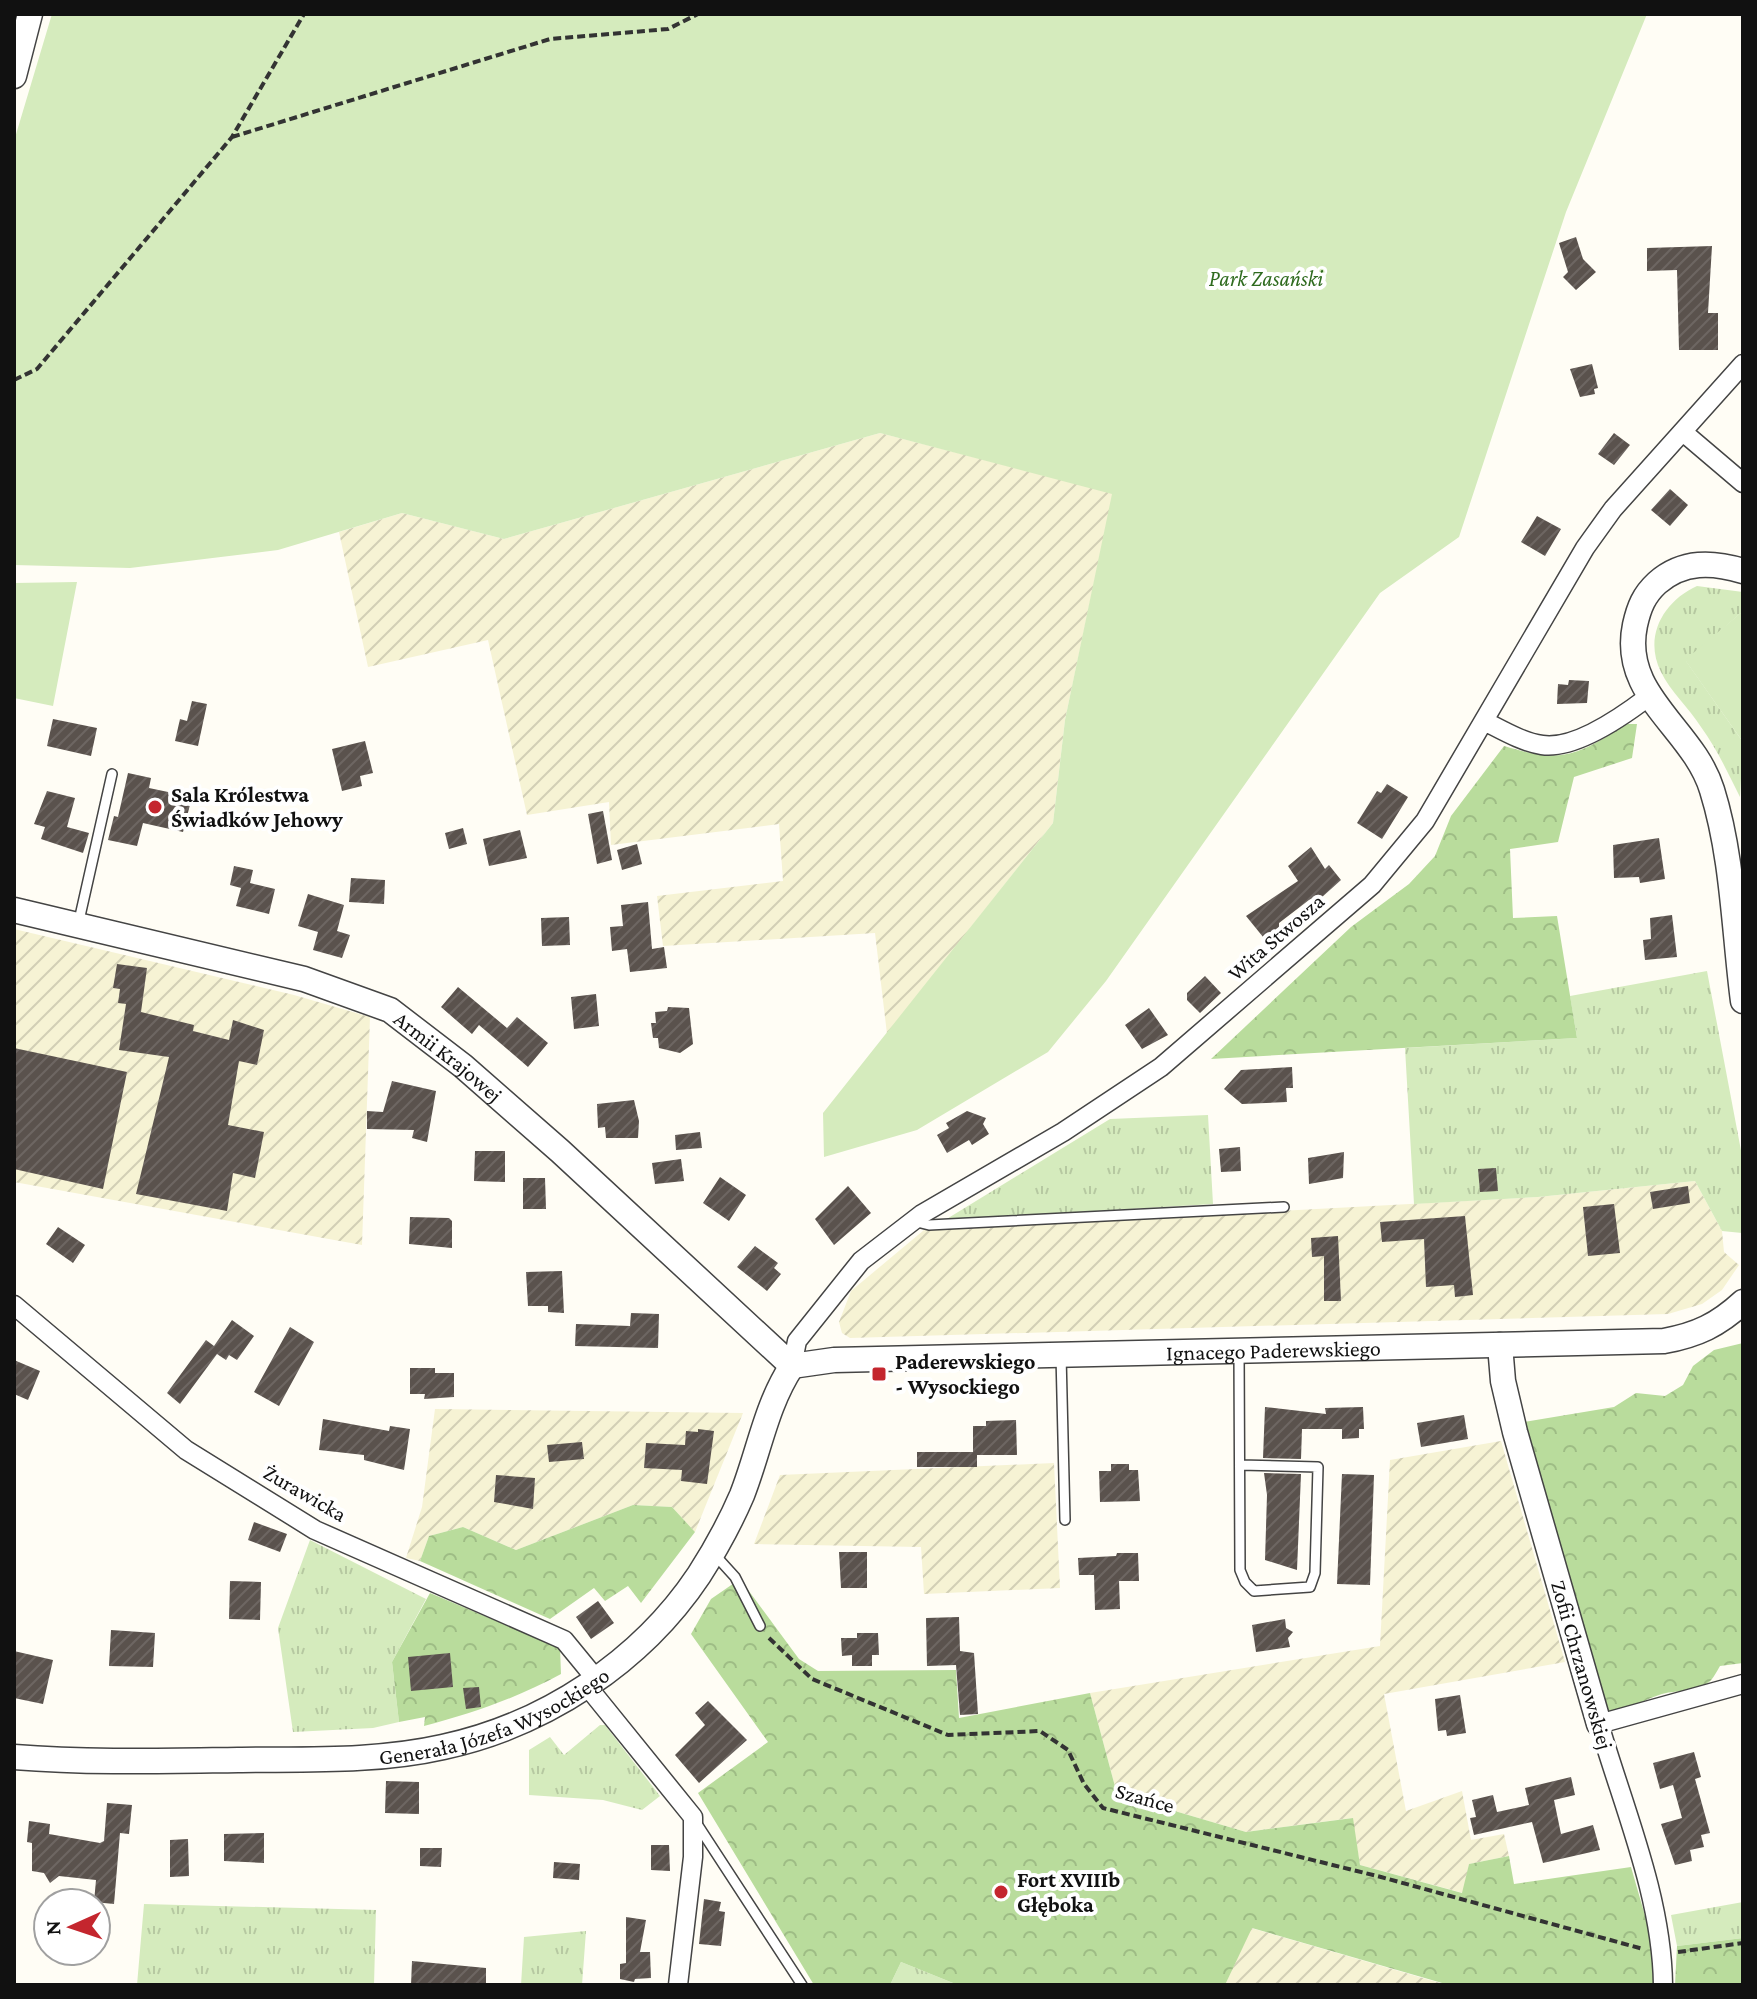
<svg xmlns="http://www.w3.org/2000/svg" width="1757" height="1999" font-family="'Crimson Pro',serif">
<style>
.farmland{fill:url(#farmland-furrows)}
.grass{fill:url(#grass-tufts)}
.forest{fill:url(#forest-crowns)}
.park{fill:#d5ebbd}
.building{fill:url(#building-hatch)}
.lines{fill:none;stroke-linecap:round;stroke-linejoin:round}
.service-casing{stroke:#444;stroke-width:12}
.minor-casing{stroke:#444;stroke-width:21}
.tertiary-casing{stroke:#444;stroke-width:27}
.path{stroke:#333;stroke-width:4;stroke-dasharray:8 4;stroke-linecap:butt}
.service{stroke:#fff;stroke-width:9}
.minor{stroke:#fff;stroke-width:18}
.tertiary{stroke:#fff;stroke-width:24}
.poi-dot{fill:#c4262e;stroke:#fff;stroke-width:3}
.labels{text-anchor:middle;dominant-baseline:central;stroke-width:8;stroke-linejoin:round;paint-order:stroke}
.park-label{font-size:22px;font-style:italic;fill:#2f6b1f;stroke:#fff}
.poi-label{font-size:22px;font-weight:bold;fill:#111;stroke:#fff;text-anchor:start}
.street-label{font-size:22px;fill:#111;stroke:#fff}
</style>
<defs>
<pattern id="farmland-furrows" width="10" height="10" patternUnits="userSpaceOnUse" patternTransform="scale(2)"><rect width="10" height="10" fill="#f6f3d4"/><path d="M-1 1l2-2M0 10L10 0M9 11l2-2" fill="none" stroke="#d2cfb5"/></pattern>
<pattern id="grass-tufts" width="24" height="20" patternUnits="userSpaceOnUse" patternTransform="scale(2)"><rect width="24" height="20" fill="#d5ebbd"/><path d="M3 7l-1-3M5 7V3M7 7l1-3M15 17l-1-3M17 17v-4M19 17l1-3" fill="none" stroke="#b6c8a1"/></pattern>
<pattern id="forest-crowns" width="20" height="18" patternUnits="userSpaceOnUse" patternTransform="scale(2)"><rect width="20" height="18" fill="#b9dc9c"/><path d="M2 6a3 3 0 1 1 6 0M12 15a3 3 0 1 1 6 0" fill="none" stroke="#9ebc85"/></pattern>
<pattern id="building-hatch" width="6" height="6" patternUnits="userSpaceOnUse" patternTransform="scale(2)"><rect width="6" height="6" fill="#5a524d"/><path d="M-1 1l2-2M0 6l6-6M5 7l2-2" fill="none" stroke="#6d6662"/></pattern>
</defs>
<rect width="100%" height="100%" fill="#fffdf5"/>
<!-- farmland -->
<path class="farmland" d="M880,433L1113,493L1065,720L1053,823L887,1034L875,933L663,946L657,896L783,881L779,824L611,845L609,802L527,815L488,640L368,667L339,532L402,513L504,539Z
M14,929L294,995L370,1017L362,1245L14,1182Z
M1695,1181L1722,1231L1724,1252L1739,1265L1722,1290L1702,1304L1668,1314L850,1338L842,1333L839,1322L851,1291L924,1230L1538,1197Z
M435,1409L743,1413L695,1532L672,1507L633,1505L516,1550L463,1527L429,1536L420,1561L406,1558L422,1507Z
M1501,1441L1565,1662L1384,1694L1406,1811L1462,1791L1471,1840L1504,1834L1509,1856L1469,1864L1463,1893L1360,1865L1352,1818L1246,1832L1117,1794L1090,1693L1380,1646L1390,1460Z
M1054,1463L1060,1588L924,1594L921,1547L754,1544L780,1475Z
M1251,1928L1440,1983L1225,1985Z"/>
<!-- grass -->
<path class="grass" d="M1697,586L1743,592V611L1686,661L1743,742L1740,797C1728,773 1717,749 1701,727C1689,708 1670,691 1661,672C1643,636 1664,601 1697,586Z
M1707,971L1743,1161L1742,1233L1722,1231L1695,1181L1538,1197L1414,1204L1405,1048L1577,1038L1570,996Z
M1208,1115L1213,1204L945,1220L1110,1119Z
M310,1540L426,1599L392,1662L399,1722L373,1728L293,1732L278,1628Z
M600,1725H605L660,1796L642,1810L603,1800L529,1795V1750L550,1737L564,1755Z
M1743,1902V1938L1677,1946L1671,1915Z
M144,1904L376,1910L374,1985H137Z
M586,1931L582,1985H521L524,1937Z
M901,1962L958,1985H890Z"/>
<!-- forest -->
<path class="forest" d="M1627,724H1637L1632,758L1574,777L1558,842L1510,849L1513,918L1557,916L1577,1038L1211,1059L1351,927L1409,884L1435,856L1451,816L1504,746C1563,764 1576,756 1627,724Z
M1743,1343V1663L1720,1666C1717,1671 1713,1679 1709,1682C1695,1694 1675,1689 1659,1695C1640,1701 1626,1714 1604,1711L1524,1422L1614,1407L1636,1393L1665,1396L1683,1385L1693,1366L1714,1350Z
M633,1505L672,1507L695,1532L641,1603L628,1586L605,1601L594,1588L550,1619L420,1561L429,1536L463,1527L516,1550Z
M740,1579L799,1659L818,1671L956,1670L959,1718L1090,1693L1117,1794L1246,1832L1353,1818L1360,1865L1462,1893L1469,1864L1509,1856L1514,1884L1631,1867L1654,1947V1985H1449L1252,1928L1225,1985H958L901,1962L890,1985H814L698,1793L768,1742L691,1634L711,1599Z
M430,1593L560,1648L561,1674C517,1698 473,1713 424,1726L425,1717L399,1722L392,1662Z
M1743,1938V1985H1675L1677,1946Z"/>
<!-- park -->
<path class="park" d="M52,14H1647L1566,212L1459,537L1380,593L1106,981L1048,1052L917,1130L824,1157L823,1113L1053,823L1065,720L1112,494L880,433L504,539L402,513L278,550L130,568L14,565V141Z
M77,582L53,706L14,698V583Z
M1743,611V742L1685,660Z"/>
<!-- building -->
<path class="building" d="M1576,237L1583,259L1596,272L1576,290L1563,277L1568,272L1559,243Z
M1712,246L1708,313H1718V350H1679L1677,270L1647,271V248Z
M1592,364L1598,388L1594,389L1595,394L1580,397L1570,369Z
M1614,433L1630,445L1614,465L1598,454Z
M1670,489L1688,505L1670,526L1651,510Z
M1537,516L1561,529L1545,556L1521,542Z
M1569,680L1589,681L1587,703L1557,704L1558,684L1568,685Z
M192,701L207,704L198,746L175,741L180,719L187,721Z
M53,719L97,728L91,756L47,746Z
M365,741L373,773L360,776L362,786L342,791L332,749Z
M128,773L151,778L149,788L192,797L183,832L143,823L137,846L108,840L114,816L118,817Z
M1387,784L1408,797L1382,839L1357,823L1377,791L1381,793Z
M47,791L75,798L67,827L89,833L83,853L41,839L45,827L34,824Z
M603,811L612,860L597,864L588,814Z
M463,828L467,844L449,849L445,833Z
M520,830L527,858L489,866L483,839Z
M1659,838L1665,879L1640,883L1639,877L1614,878L1613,845Z
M637,844L642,864L622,870L617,850Z
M1311,847L1325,869L1329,865L1341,880L1321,898L1318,895L1309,900L1279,923V929L1285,937L1272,948L1246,916L1298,881L1288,866Z
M234,866L253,870L250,883L275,889L269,914L236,906L241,888L230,885Z
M351,878L385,880L384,904L349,902Z
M308,894L344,905L337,931L350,935L342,958L313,950L318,932L298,926Z
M648,902L652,949L664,947L667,968L630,972L627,949L612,951L610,927L623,926L621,905Z
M1672,915L1677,957L1645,960L1643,940L1651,939L1650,918Z
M569,917L570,945L542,946L541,918Z
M117,964L147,968L141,1012L194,1025L193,1031L229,1040L233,1020L264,1030L257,1065L239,1061L228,1125L264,1132L255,1178L233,1173L227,1211L136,1194L169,1057L119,1050L126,1004L118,1003L120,989L113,988Z
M1205,976L1221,993L1200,1013L1187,1000V993Z
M458,987L507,1028L517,1017L548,1043L528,1067L479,1025L472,1034L441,1007Z
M596,994L599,1026L574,1029L571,997Z
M668,1007L689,1008L693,1044L680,1053L659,1048L658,1038H653L651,1023H656L655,1012L667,1011Z
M1149,1008L1168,1035L1142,1049L1125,1025Z
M14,1048L127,1072L103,1189L14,1169Z
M1292,1067L1293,1088H1286L1287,1102L1242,1104L1224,1089L1241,1070Z
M392,1081L436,1091L427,1142L412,1138L414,1130L367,1129V1111L383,1112Z
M634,1100L639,1121L638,1138H606L605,1127L598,1128L597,1104Z
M967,1111L986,1118L983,1124L989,1134L972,1145L969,1140L947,1153L937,1135L949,1128L946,1123Z
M700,1132L702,1148L676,1150L675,1135Z
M1240,1147L1241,1171L1221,1172L1219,1149Z
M475,1151H505V1182L474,1181Z
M1344,1152L1343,1178L1309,1184L1308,1158Z
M681,1159L684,1181L655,1184L652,1163Z
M1496,1168L1498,1191L1480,1192L1478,1169Z
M720,1177L746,1195L729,1221L703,1203Z
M523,1178H545L546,1209H523Z
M848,1186L871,1213L834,1245L815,1219Z
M1688,1186L1690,1203L1653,1209L1650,1192Z
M1614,1204L1620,1253L1588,1256L1583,1207Z
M1465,1216L1473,1295L1455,1297L1454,1285L1426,1287L1424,1239L1382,1242L1380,1222Z
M410,1217L449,1218L452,1221V1248L409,1244Z
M58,1227L85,1245L73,1263L46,1244Z
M1338,1236L1341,1301H1324V1256L1312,1257L1311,1238Z
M755,1246L778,1263L774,1268L781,1274L767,1291L737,1267Z
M562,1271L564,1313L548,1312V1306H528L526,1272Z
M631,1313L659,1314L658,1348L575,1346L576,1324L630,1326Z
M232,1320L254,1336L237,1360L229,1355L226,1360L217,1354L180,1404L167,1393L206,1340L214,1346Z
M290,1327L314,1342L279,1406L254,1392Z
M14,1360L40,1371L28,1400L14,1394Z
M410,1368H435V1373H454V1397L424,1399L425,1394H410Z
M1265,1407L1326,1414L1325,1408L1363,1407L1364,1429H1359V1438L1342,1439V1429H1302L1301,1459L1263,1458Z
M1464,1415L1468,1439L1421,1447L1417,1423Z
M323,1419L389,1431L390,1426L410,1429L404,1470L364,1460V1455L319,1450Z
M1016,1420L1017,1455H977V1467H917V1452H973V1426H986V1421Z
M698,1429L714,1431L707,1484L681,1481L682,1470L644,1468L646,1443L685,1445L686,1431L698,1432Z
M582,1442L584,1459L549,1462L547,1445Z
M1111,1464H1129V1470H1138L1140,1501L1100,1502L1099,1471H1111Z
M1264,1473L1301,1474L1297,1570L1265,1560L1267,1495Z
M1342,1474L1374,1475L1370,1585L1337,1584Z
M496,1475L535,1478L533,1509L494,1502Z
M254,1522L287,1534L280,1552L248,1540Z
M839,1552H867V1588H841Z
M1117,1553H1138L1139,1581H1119L1120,1609L1095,1610L1094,1575H1079L1078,1558L1116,1556Z
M230,1581L261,1582L260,1620L229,1619Z
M598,1601L614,1623L591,1639L576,1617Z
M959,1617L960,1651L974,1653L978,1714L960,1715L956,1665L927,1666L926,1618Z
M1285,1619L1286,1628L1293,1632L1288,1638L1290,1647L1256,1652L1252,1625Z
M111,1630L155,1633L153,1667L109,1666Z
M857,1633H878L879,1655H872V1666H852V1655L842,1656L841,1638H857Z
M14,1651L53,1660L43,1704L14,1698Z
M450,1653L453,1687L411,1691L408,1657Z
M479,1687L481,1707L466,1709L463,1688Z
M1460,1695L1466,1733L1447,1736L1446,1730L1438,1731L1435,1699Z
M708,1701L747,1740L699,1783L675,1755L705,1725L695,1713Z
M1694,1752L1701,1777L1695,1779L1710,1833L1701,1835L1704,1847L1690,1850L1692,1861L1675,1865L1661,1824L1682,1818L1673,1785L1660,1789L1653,1763Z
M1571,1777L1575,1795L1554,1800L1561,1834L1593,1825L1600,1850L1543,1863L1532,1822L1474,1835L1470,1818L1476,1817L1472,1800L1493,1795L1497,1812L1529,1805L1525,1788Z
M386,1781L419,1782V1814L385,1813Z
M107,1803L132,1805L129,1834L120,1833L114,1904L94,1902L96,1880L59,1876L50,1883L44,1873L32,1871V1843L27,1842L29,1821L50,1824L49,1834L100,1843L104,1841Z
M264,1833V1863L224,1861V1834Z
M188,1839L189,1876L170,1877V1840Z
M651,1845H669L670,1871L651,1870Z
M420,1848H442L441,1867L420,1866Z
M554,1862L580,1864L579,1880L553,1878Z
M704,1899L721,1902L719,1911L725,1912L721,1946L699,1944Z
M626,1917L646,1920L640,1952H650L651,1978L635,1979L634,1982L620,1979V1964L626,1963Z
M412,1961L486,1968V1985H411Z"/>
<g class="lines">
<defs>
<path id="service" d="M78,925L112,774
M913,1221L929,1225L1284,1207
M1239,1351L1240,1570L1245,1582L1254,1591L1310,1587L1315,1573L1318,1467L1240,1465
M1061,1355L1065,1520
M715,1555L735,1577L760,1626
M697,1824L802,1985"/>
<path id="minor" d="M1683,432L1743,483
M1484,721C1502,730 1522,742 1542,745C1575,750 1623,716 1648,697
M14,1305L186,1450L315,1530L564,1640L596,1679
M792,1366L797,1341L861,1261L922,1214L1063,1132L1161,1067L1372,885L1425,821L1585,548L1613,509L1743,364
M587,1686L693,1817V1857L678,1985
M1663,1985C1662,1897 1624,1809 1599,1724L1743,1684"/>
<g id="tertiary">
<path d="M14,76L30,14"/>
<path d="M1743,571C1713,562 1683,560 1657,583C1644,595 1639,607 1635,625C1620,696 1693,728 1712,790C1733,857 1734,932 1743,1001"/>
<path id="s1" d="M14,910L304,979L390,1010L463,1066L560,1151L792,1366"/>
<path d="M1500,1345L1503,1381L1515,1432L1599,1724"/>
<path id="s2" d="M792,1366L834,1360L1664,1341C1697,1335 1718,1325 1743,1302"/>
<path id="s3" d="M14,1757C89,1763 163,1761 238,1760C306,1759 377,1762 443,1747C545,1725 641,1662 699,1575C715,1550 730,1523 742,1495C759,1452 766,1405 792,1366"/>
</g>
</defs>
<!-- service casing -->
<use href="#service" class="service-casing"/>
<!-- minor casing -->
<use href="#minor" class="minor-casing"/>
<!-- tertiary casing -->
<use href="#tertiary" class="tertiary-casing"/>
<!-- path -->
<path class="path" d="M232,137L550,39L668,29L698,14
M14,380L37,369L232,137L304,14
M769,1638L812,1679L948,1735L1040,1731L1068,1750L1084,1784L1103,1808L1381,1877L1643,1949
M1678,1952L1743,1943"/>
<!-- service -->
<use href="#service" class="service"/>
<!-- minor -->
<use href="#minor" class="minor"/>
<!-- tertiary -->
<use href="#tertiary" class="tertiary"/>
</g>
<!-- markers -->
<g class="poi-dot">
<circle cx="155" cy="807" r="8"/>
<rect x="871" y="1366" width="16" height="16" rx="4"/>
<circle cx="1001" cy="1892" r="8"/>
</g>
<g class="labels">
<!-- park labels -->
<g class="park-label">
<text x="1266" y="278">Park Zasański</text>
</g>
<!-- poi labels -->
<g class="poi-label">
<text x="171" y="794">Sala Królestwa<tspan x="171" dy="25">Świadków Jehowy</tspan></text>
<text x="895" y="1361">Paderewskiego<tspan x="895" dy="25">- Wysockiego</tspan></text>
<text x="1017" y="1879">Fort XVIIIb<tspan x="1017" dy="25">Głęboka</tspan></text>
</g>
<!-- street labels -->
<g class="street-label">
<text transform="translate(1276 937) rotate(-41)">Wita Stwosza</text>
<text stroke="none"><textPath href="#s1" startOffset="464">Armii Krajowej</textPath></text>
<text stroke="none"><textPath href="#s2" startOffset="482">Ignacego Paderewskiego</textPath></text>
<text transform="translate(305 1493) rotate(30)">Żurawicka</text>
<text transform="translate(1582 1665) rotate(74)">Zofii Chrzanowskiej</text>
<text stroke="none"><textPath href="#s3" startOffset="488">Generała Józefa Wysockiego</textPath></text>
<text transform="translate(1145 1798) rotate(16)">Szańce</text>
</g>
</g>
<!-- border -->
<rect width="1757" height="1999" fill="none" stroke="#111111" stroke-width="32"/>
<!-- north arrow -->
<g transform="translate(72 1927) rotate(267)"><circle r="38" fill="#ffffff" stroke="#a0a0a0" stroke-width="2"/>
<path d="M0-6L14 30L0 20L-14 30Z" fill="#c4262e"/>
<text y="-12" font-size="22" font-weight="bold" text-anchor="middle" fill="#111111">N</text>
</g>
</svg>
